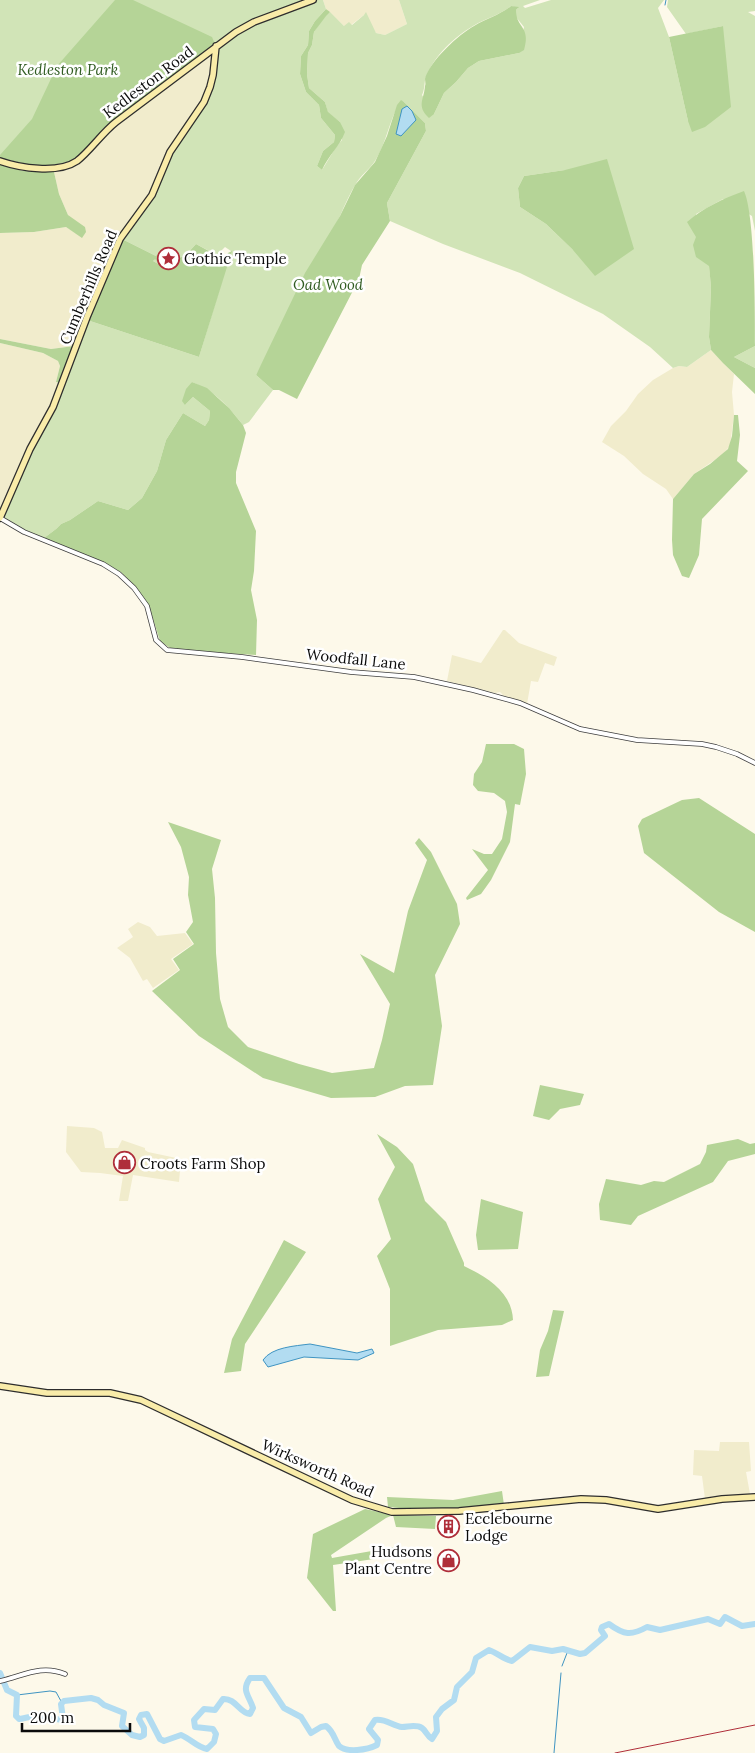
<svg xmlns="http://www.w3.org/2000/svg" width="755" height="1753" font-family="Lora,serif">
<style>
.farmland{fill:#f1eccc}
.green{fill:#d1e4b7;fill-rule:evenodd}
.forest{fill:#b5d497}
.water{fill:#b2dcf1;stroke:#3f94c2}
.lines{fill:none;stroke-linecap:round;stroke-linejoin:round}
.stream{stroke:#3f94c2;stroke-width:1}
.river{stroke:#b2dcf1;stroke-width:6}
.street-casing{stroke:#3e3e3e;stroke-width:5.5}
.secondary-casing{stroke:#2d2d2d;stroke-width:8}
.street{stroke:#fff;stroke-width:4}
.secondary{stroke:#f9eca9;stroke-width:5.5}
.rail{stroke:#af2e3a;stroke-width:1}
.labels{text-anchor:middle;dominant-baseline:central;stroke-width:5;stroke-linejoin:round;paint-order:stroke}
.park-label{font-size:15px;font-style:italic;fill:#305c21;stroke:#fff}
.street-label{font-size:15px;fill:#0b0b0b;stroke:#fff}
.poi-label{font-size:15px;fill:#0b0b0b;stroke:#fff;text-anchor:start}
</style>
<rect width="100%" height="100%" fill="#fdf9ea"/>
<!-- farmland -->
<path class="farmland" d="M323,0H399L407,24L385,35L376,33L364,15L351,25L344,26L326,9Z
M210,54H212V56L207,91L156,185L116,242L74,346L51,349L0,339V233L34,232L66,227L82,237L68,215L59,194L54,172L68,169L76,166L84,159L101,139L116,126Z
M0,343L43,353L58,361L60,366L56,382L60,383L54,400L0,512Z
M711,350L734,374L732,392L734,415L730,446L722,455L694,474L673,499L666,489L643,474L624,456L602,442L611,426L626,411L638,394L653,380L673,368L679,366L687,367Z
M503,630H505L519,643L557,657L554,666L545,663L538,682L531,681L527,704L504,696L500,692L495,693L447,681L452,655L481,663Z
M138,922L150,927L157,936L185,933L193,944L171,959L179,970L153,988L147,979L143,981L130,958L117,948L133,937L128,929Z
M67,1126L94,1128L102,1132L105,1148H118L122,1140L145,1148V1150L148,1152L181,1159L179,1182L133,1175L128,1201H119L123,1176L100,1173L81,1172L66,1152Z
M720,1442H749L751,1471L746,1472L750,1494L705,1499L702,1476L693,1475L694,1450L719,1451Z"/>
<!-- green -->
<path class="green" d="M0,0H310L234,30L103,129L80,156L60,164L52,165L0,158Z
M316,0H323L326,9L315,21L309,31L308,45L301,56L300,74L306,92L319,105L321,118L335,135L334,142L323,151L317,166L322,170L336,147L342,140L340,122L328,113L325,102L309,88L307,74L308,53L312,45L314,32L325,15L330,12L344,26L349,22L352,25L364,15L366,12L376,33L385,35L407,24L399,0H540L523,6L525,8L551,0H664L658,8L669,37L688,121L723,26L686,34L667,7L668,0H755V11L748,12L755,16V231L752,216L723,199L696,214V237L709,265L711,287L709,337L711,350L687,367L679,366L673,368L650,347L603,314L520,273L443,244L390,221L387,203L426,131L425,123L404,102L401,101C389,119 387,142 375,161C370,169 362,174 357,182C350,193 345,204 340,216L256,375L273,390L249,422L243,425C227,405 216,392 192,382L185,405L193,397L210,411L209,420L205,426L183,413L166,440L157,471L142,498L128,510L98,501L70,520L61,524L56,529L44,538C34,537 6,523 3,515L87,320L199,357L231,251L225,247L217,255L196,244L185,256L174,259L166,254L161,261L166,265L164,267L153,261L158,253L156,256L122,239L143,209L171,155L205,102L219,48L241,30ZM511,6L518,8L516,10V17L524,27L519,53L479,61L468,68L456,82L444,93L434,114L422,95C425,89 424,82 426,77C434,56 454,37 473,26C486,18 498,16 511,6ZM565,170L573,250L546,224L520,207L518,188L524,176Z
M755,346V368L734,357Z"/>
<!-- forest -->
<path class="forest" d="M115,0H133L212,37L215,44L103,129L80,156L72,161L52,165L35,166L0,158V155L32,119L57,66Z
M511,6L519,7L516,10C516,29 531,25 524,50L519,53L479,61L468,68L456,82L444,93L434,114L429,118C416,106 424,100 425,86C426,84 425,81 425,79C429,62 459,34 474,26C487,18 498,16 511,6Z
M326,9L330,12L326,16L314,32L312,45L308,53L307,74L309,88L325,102L328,112L340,122L345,132C340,146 328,156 322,170L317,166L323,151L334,142L335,135L321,118L319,105L306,92L300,74L301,56L308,45L309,31L315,21Z
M723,26L731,107L705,127L692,132L688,121L669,37Z
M401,100L404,102L425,123L426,131L387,203L390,221L362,265L359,279L297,399L279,390H273L256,375L305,273L340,216L355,185L375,162L387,136L397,105Z
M607,159L634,249L595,276L573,250L546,224L520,207L518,188L524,176L565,170Z
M0,164L23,171L54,172L59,194L68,215L85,227L86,232L82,238L66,227L34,232L0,233Z
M744,191C755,215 755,313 755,346L734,357L755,368V394L723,363L711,350L709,337L711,287L709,266L696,257L693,245L696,237L687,222C704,207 723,199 744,191Z
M122,239L156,256L159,253L161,255L157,261L155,259L153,261L164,267L174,259L185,256L196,244L220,257L223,261L228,253L232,251L199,357L87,320Z
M0,339L51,349L74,346L60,383L56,382L60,366L58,361L43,353L0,343Z
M192,382L207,388L229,408L243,425L246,433L236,472V483L256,531L254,571L251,590L257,620L256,655L173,650L160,641L149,606L136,588L122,573L103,562L44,538L56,529L61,524L70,520L98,501L128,510L142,498L157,471L166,440L183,413L205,426L209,420L210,411L193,397L185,405L182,401L186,389Z
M734,415H738L740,435L737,461L748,471L702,519L699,555L689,578L682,576L673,555L672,540L673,499L694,474L710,464L728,449L732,436Z
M486,744H514L524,749L526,774L520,805L515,804L510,842L491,880L481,894L467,900L466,898L488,870L472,849L484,854H492L502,839L507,812L505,801L494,793L478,791L473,785L474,774L482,762Z
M699,798L755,834V932L719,912L644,853L638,826L642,819L682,800Z
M168,822L221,840L212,869L215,898L216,953L220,999L228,1027L248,1047L299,1064L332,1073L374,1068L382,1040L390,1004L360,954L394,973L408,911L427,860L415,843L419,838L431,852L457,904L460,924L435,975L442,1026L433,1085L405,1086L375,1097L331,1098L263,1078L199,1036L152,991L180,970L173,959L194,944L186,932L193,922L188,895L189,877L181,847Z
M540,1085L584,1094L580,1105L560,1109L549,1120L533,1116Z
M377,1134L397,1147L413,1164L425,1201L446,1222L464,1263V1266C487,1277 512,1292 513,1320L502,1325L438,1330L390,1346V1289L377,1256L391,1239L378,1199L395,1167Z
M738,1139L750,1144L755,1143V1154L728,1161L713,1182L638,1216L631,1225L600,1220L599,1204L606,1179L641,1185L654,1181L664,1182L700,1164L706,1152L707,1145Z
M481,1199L523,1212L518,1249L478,1250L476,1235Z
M284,1240L306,1252L245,1344L241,1371L224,1373L232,1339Z
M553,1310L564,1311L549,1376L536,1377L540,1350L548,1331Z
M502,1491L504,1505C465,1509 427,1511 388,1507L387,1497L453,1500Z
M365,1509L393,1515L436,1516L435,1529L396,1527L393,1515L386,1518L331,1555L332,1558L400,1546L401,1555L333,1565L336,1611H333L307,1578L313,1534Z"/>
<!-- water -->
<path class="water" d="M407,106L412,111L416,120L401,136L396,134L402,109Z
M310,1344L357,1353L372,1349L374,1353L358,1360L304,1357L268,1367L263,1360C272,1347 295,1346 310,1344Z"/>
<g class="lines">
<!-- stream -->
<path class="stream" d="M665,5L666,0
M562,1666L567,1653L563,1649
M17,1695L50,1691L56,1692L62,1703
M554,1753L561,1673"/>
<!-- river -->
<path class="river" d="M0,1673L7,1690L17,1695L16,1716L19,1719C27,1718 35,1715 43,1716C51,1717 55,1721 63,1719L61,1704L64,1701L91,1698L98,1700L104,1705L124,1713L122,1726L132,1735L140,1737L144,1735V1728L139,1719L141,1715L147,1714L160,1739L164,1741L181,1735C191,1739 197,1747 207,1749L214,1742L216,1734L213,1729L195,1727L194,1720L204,1709L215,1710L223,1699C236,1698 239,1713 250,1714L253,1708C249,1695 241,1691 250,1678H264L284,1708L301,1717L311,1733L321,1727L326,1726C334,1732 334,1739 339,1746C347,1753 367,1750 377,1745L378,1740L369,1729L375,1720C385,1718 393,1726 402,1727C408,1727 416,1724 422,1728C426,1731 427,1736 432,1739L437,1731L436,1717L442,1709L454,1700L457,1687L472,1672L476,1658L489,1650C498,1653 503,1659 512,1661L530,1647L552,1651L563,1649L580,1654L585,1653L605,1636L601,1630L602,1627L609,1624C624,1635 631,1636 647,1627L660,1630L708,1619L720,1624L725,1617L742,1626L755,1624"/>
<defs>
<path id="street" d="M0,518L24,532L103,564L119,574L134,588L147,606L156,640L167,650L242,657L351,672L414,677L473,690L520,703L580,729L637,740L702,744L716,747L737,754L755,763
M0,1681C23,1676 41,1664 65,1674"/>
<path id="secondary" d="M0,161C20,168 58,174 77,161C90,151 102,133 116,122L236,32L254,22L313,0
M0,518L30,449L53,407L87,317L120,239L152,195L170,152L204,102L210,87L213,75L216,46
M0,1386L47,1393H110L141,1400L352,1500L392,1512L459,1511L581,1499L606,1500L658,1509L722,1499L755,1497"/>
</defs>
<!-- street casing -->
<use href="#street" class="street-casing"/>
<!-- secondary casing -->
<use href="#secondary" class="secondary-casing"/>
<!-- street -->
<use href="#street" class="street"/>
<!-- secondary -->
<use href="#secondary" class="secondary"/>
<!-- rail -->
<path class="rail" d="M615,1753L755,1725"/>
</g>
<!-- icons -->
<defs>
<symbol id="sight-ring" viewBox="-11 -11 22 22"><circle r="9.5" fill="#fff" stroke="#af2e3a" stroke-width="1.5"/><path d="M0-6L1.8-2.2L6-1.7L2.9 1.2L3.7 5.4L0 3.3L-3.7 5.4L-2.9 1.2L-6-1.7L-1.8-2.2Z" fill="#af2e3a"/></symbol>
<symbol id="shop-ring" viewBox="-11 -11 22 22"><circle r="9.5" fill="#fff" stroke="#af2e3a" stroke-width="1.5"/><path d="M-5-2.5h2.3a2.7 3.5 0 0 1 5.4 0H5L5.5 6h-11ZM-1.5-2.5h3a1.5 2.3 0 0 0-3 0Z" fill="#af2e3a"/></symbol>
<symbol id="building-ring" viewBox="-11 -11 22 22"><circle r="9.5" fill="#fff" stroke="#af2e3a" stroke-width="1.5"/><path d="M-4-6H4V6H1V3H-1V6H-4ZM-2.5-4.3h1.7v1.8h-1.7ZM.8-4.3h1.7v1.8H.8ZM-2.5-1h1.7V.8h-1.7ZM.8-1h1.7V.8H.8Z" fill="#af2e3a"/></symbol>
</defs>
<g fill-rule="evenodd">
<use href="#sight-ring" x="156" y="246" width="25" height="25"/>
<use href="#shop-ring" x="112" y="1150" width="25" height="25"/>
<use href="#building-ring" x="436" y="1514" width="25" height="25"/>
<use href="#shop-ring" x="436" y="1548" width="25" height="25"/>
</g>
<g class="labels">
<!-- park labels -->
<g class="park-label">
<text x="68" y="69">Kedleston Park</text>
<text x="328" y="284">Oad Wood</text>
</g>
<!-- street labels -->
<g class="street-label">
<text transform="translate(148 82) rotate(-37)">Kedleston Road</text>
<text transform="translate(88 287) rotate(-67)">Cumberhills Road</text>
<text transform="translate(356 659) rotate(6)">Woodfall Lane</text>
<text transform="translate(318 1468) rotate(24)">Wirksworth Road</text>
</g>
<!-- poi labels -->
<g class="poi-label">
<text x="184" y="258">Gothic Temple</text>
<text x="140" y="1163">Croots Farm Shop</text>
<text x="465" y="1518">Ecclebourne<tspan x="465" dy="17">Lodge</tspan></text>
<text x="432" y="1551" text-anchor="end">Hudsons<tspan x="432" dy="17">Plant Centre</tspan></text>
</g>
</g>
<!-- scale -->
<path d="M22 1723v8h108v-8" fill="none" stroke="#0b0b0b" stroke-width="2.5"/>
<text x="30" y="1723" font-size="15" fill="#0b0b0b" stroke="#ffffff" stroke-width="4" paint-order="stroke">200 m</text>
</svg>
